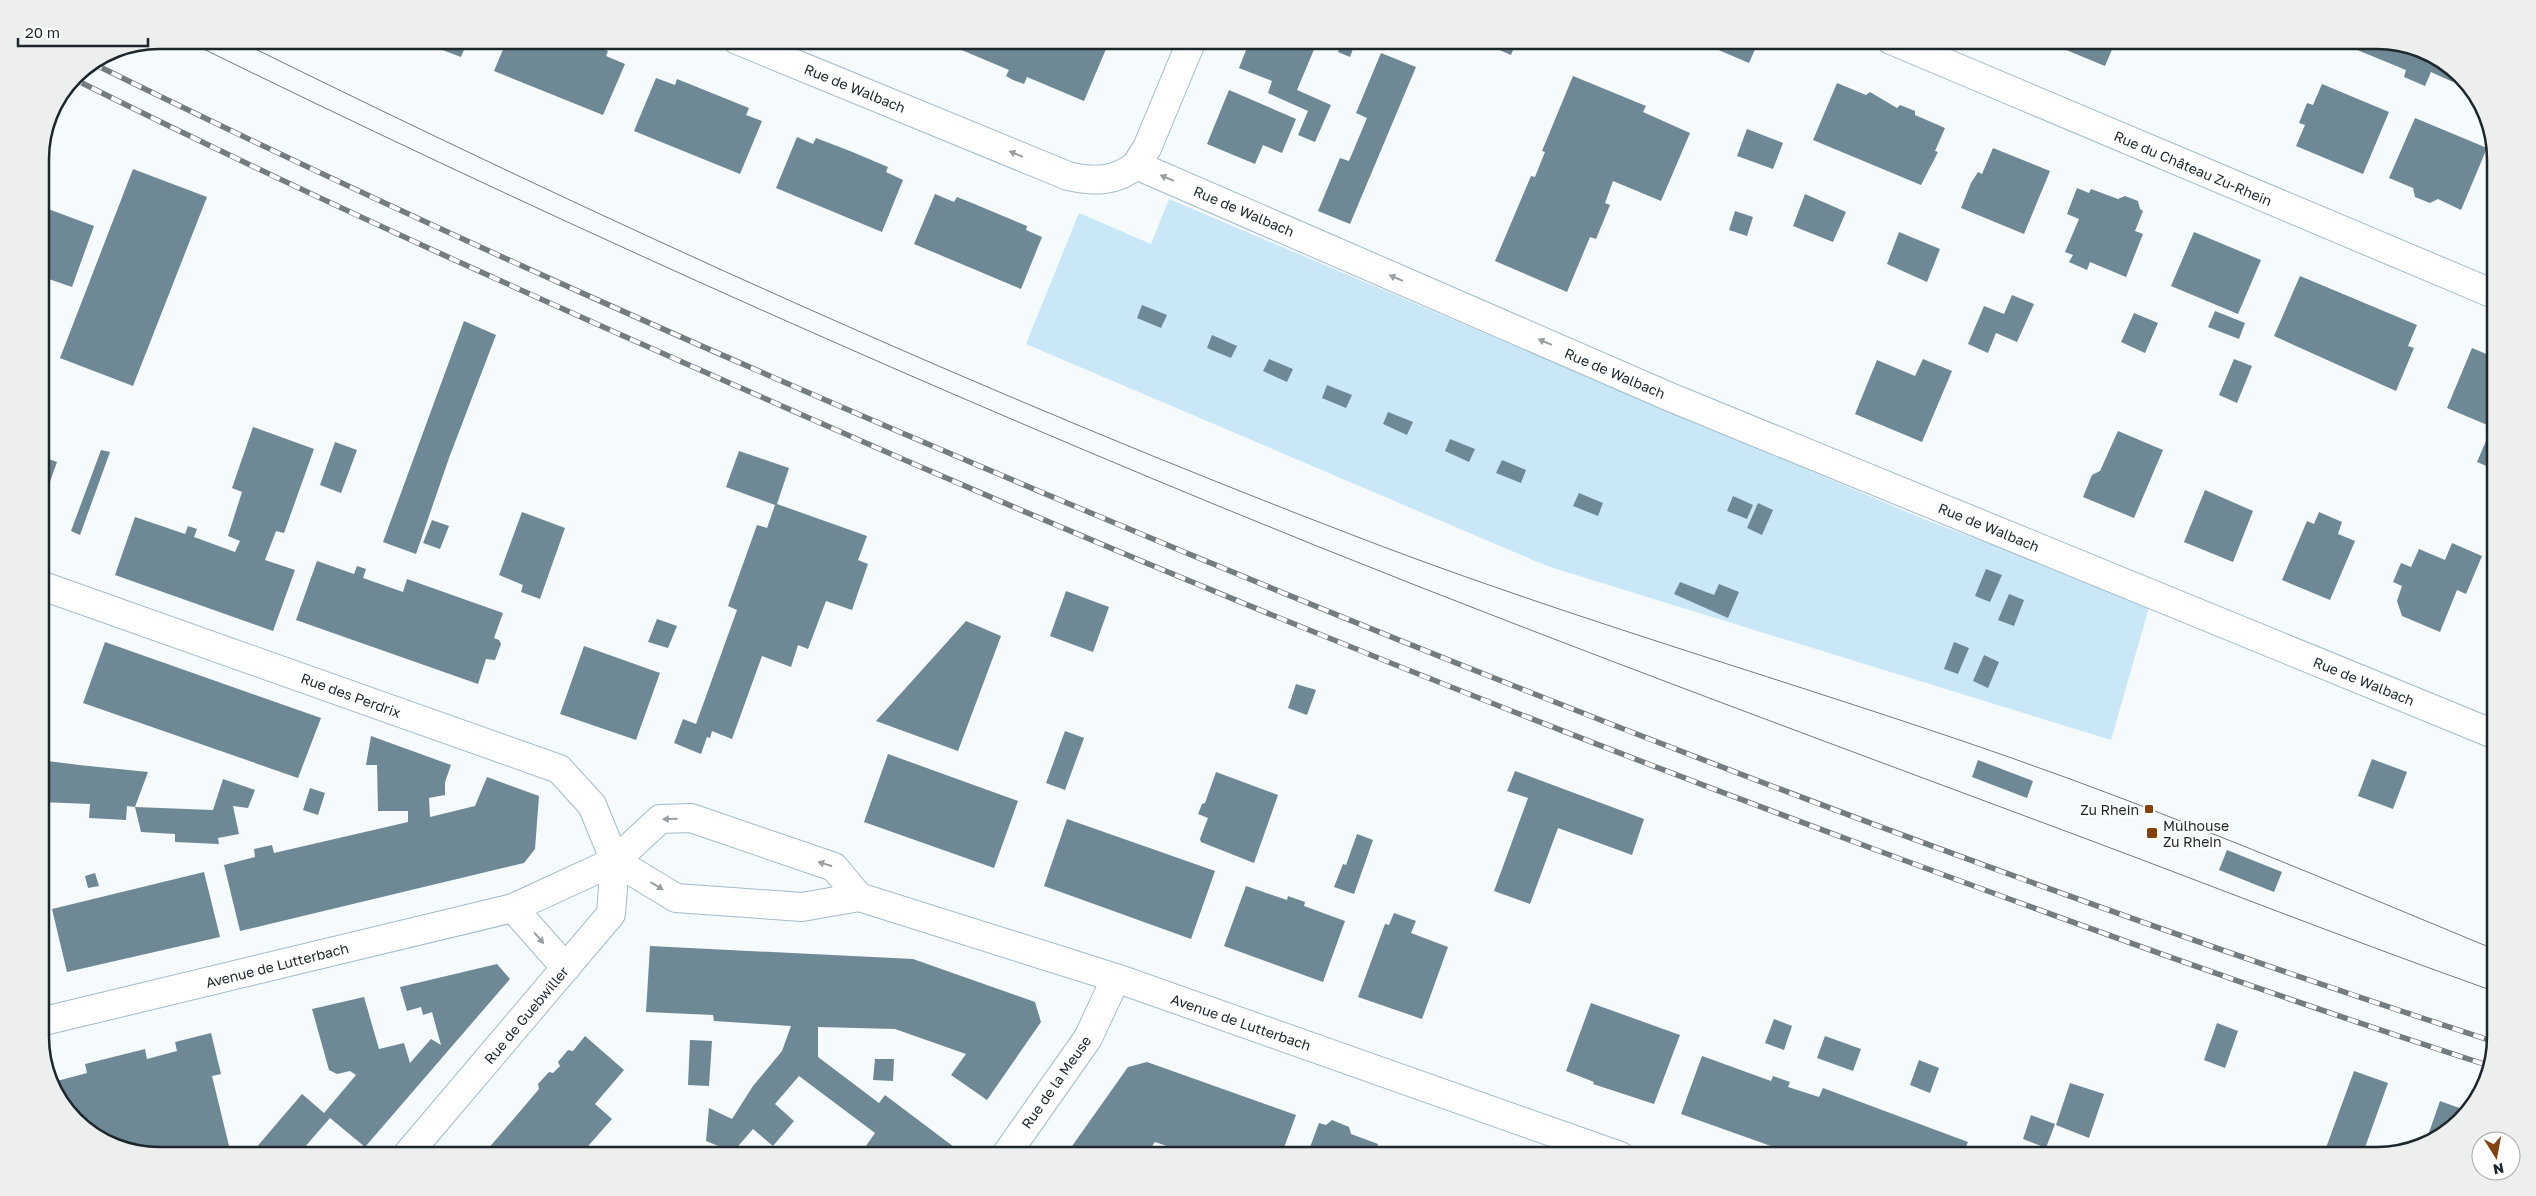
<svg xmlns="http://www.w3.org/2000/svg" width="2536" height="1196" font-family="'Golos Text',sans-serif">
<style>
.green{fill:#cae7f8}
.building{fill:#6f8895}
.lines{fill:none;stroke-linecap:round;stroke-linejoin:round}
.street-casing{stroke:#a2bcc9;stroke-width:30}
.street{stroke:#fff;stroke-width:28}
.tram{stroke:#737c80;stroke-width:1}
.rail-casing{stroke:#737c80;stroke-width:5.5}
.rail{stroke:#fff;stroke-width:4;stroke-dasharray:11;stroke-linecap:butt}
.oneway{fill:#999ea0}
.poi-dot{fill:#844110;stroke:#fff;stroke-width:2}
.labels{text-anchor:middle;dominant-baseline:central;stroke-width:4;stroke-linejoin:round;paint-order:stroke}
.street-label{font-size:14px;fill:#1c272c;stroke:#fff}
.poi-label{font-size:14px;fill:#1c272c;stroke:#fff;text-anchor:end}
.rim{fill:none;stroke:#1c272c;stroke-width:2.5}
</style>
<rect width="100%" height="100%" fill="#f5fafd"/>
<!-- green -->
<path class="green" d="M1169,199L1926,520L2150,604L2111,740L1547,566L1026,344L1079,213L1151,244Z"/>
<!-- building -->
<path class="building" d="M416,40H468L461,57Z
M507,40H583L608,51L606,56L625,64L603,115L494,71Z
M938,40H1085L1106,49L1084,101L1027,77L1024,84L1013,80L1006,76L1009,70Z
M1250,40H1318L1297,90L1331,105L1315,142L1298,135L1308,111L1268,93L1272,81L1239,68Z
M1343,40L1356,41L1350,57L1338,52Z
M1500,40H1517L1511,55L1497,49Z
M1695,40H1759L1749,63Z
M2042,40H2116L2105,66Z
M2333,40H2377L2423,49L2456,76L2453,82L2431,72L2425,86L2404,77L2406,70Z
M1381,53L1416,67L1350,224L1318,211L1340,158L1349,161L1367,118L1356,113Z
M1573,76L1646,106L1643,112L1690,133L1661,201L1613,181L1605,203L1610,205L1596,239L1590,237L1567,292L1495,261L1531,176L1535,177L1545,152L1542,151Z
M656,78L675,85L677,79L749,108L746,115L762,121L740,174L634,131Z
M1837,83L1866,95L1870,92L1897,108L1900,105L1915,111V115L1945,128L1935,151L1938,152L1921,185L1813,140Z
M2322,84L2389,112L2363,174L2296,146L2305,125L2299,123L2307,103L2313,105Z
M1229,90L1296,119L1282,153L1263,145L1255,164L1207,144Z
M2415,118L2487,148L2461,210L2438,199L2430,203L2415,197L2413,188L2389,178Z
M1747,129L1783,143L1773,169L1737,156Z
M797,137L813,144L816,138L850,151L888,167L886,172L903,180L882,232L776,188Z
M1993,148L2050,171L2024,234L1961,208L1971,183L1978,172L1982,174Z
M133,169L207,197L133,386L60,358Z
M2077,188L2089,193L2091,189L2118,199L2125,196L2138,201L2140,209L2143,211L2135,231L2143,234L2126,277L2090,262L2087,270L2069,262L2073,255L2065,252L2079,219L2067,214Z
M935,194L954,202L957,197L972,203L1027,226L1026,230L1042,237L1021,289L914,244Z
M1805,194L1846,212L1833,242L1793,226Z
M40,206L94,226L72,287L40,276Z
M1735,211L1753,217L1747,236L1729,230Z
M1899,232L1940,249L1927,282L1887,264Z
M2194,232L2261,260L2238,314L2171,286Z
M2300,276L2417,325L2408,346L2414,348L2396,391L2274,336Z
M2012,295L2034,304L2017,342L1996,333L1988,353L1968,344L1984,306L2004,314Z
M1142,305L1167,315L1161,328L1137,318Z
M2215,311L2245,323L2239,339L2208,327Z
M2134,313L2158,323L2145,353L2121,342Z
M464,321L496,335L449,458L416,554L383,542Z
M1212,335L1237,346L1231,358L1207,348Z
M2472,348L2496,358V470L2477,462L2492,427L2447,408Z
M1269,359L1293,369L1287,382L1263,371Z
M1923,359L1952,371L1922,442L1855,414L1877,360L1915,376Z
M2234,359L2252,366L2237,403L2219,395Z
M1327,385L1352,395L1346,408L1322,398Z
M1388,412L1413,422L1407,435L1383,424Z
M253,427L314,449L284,533L276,531L265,560L295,570L273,631L115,575L135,517L185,534L188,526L197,529L194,537L235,552L240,541L228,536L242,492L232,488Z
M2118,431L2163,450L2134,518L2083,497L2092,475L2100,471Z
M1450,439L1475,449L1469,462L1445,451Z
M335,442L357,450L341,493L320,485Z
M101,450L110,452L80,535L71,531Z
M739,451L789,468L777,504L867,536L858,560L868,564L852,610L826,601L808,649L798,645L791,667L762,656L732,739L712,731L710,738L707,737L701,754L674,743L683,719L696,724L737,610L728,606L757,525L767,528L775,505L726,487Z
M40,456L57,462L41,507H40Z
M1502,460L1526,470L1521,483L1496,473Z
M2205,490L2253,511L2233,562L2184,542Z
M1579,493L1603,503L1598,516L1573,506Z
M1733,496L1753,505L1747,519L1727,511Z
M1758,503L1773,510L1762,535L1747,528Z
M522,512L565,528L540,599L521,592L523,585L499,575Z
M2319,512L2342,522L2338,534L2355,541L2330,600L2282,580L2307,521L2314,524Z
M432,520L449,526L440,549L423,543Z
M2452,543L2482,556L2466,594L2457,590L2440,632L2402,616L2397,601L2402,586L2393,582L2401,563L2411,567L2419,549L2445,560Z
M317,561L354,574L357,566L366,569L363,578L403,592L407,579L503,613L494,638L499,640L501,644L495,660L486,659L478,684L296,620Z
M1986,569L2002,575L1990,602L1975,596Z
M1680,582L1714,595L1719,584L1739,592L1728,618L1674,594Z
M1066,591L1109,607L1093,652L1050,636Z
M2009,594L2024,600L2014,626L1998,620Z
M657,619L677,626L668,648L648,642Z
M966,621L1001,636L958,751L876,721Z
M105,642L321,718L298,778L83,703Z
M1954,642L1969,648L1958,674L1944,669Z
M584,646L660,673L636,740L560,714Z
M1984,655L1999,662L1988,688L1973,681Z
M1296,684L1316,690L1307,715L1288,708Z
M1065,731L1084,738L1065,790L1046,783Z
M371,736L451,765L445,782V795L429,798L430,817L475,806L487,777L539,796L535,849L524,863L240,931L224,865L255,857L254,849L272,845L274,853L408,822V811H378L377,765H366Z
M888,754L1018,801L994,868L864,822Z
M2372,759L2407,772L2393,809L2358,796Z
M40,760L79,765L148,772L135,807L127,806L126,820L89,818L90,804L40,802Z
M1978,760L2033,781L2027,798L1972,777Z
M1515,771L1644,819L1632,855L1558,828L1530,904L1494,891L1528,798L1507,791Z
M1216,772L1278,795L1254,863L1201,842L1200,839L1208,818L1198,814L1202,804L1205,803Z
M223,779L255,790L248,808L233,806L239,834L218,838L219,844L175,842V834L141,832L135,807L213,810Z
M310,788L325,793L318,815L303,810Z
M1067,819L1215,871L1191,939L1044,886Z
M1357,834L1373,840L1354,894L1334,887L1343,864L1346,865Z
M2227,850L2282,872L2274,892L2219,870Z
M204,872L220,937L67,972L52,909Z
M95,873L99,886L88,888L85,876Z
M1246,886L1287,900L1288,896L1305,902L1304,906L1345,921L1323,982L1224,946Z
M1394,913L1416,921L1411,933L1448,947L1422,1019L1358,997L1385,924L1389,925Z
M650,946L913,959L1035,1002L1041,1022L987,1100L951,1075L966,1054L895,1029L818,1027V1057L879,1103L885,1095L954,1147L947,1156H859L875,1133L799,1076L775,1104L794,1121L773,1146L753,1129L733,1152L706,1141L709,1108L732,1119L753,1086L782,1051L791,1026L714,1021L713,1015L646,1012Z
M40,950L48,977L40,979Z
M497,964L510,979L365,1147L330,1118L297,1156H249L302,1094L324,1113L356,1075L350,1071L337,1074L329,1070L312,1009L364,997L379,1049L404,1043L410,1063L431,1039L441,1045L432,1012L423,1015L421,1007L407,1011L400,987Z
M1591,1003L1680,1035L1654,1104L1593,1084L1594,1082L1566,1071Z
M1774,1019L1792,1026L1784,1050L1765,1043Z
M2217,1023L2238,1031L2225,1068L2204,1060Z
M211,1033L221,1074L212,1076L230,1150L204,1156H159L113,1147L64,1109L50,1072L54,1071L57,1081L87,1073L85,1064L145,1049L147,1059L177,1051L175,1042Z
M585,1036L624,1070L595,1104L612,1119L582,1153L574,1149L568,1156H482L539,1089L538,1084L549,1072L553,1073L560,1066L558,1062L568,1050L573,1051Z
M1825,1036L1861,1049L1853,1071L1817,1058Z
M690,1040L712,1041L709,1086L688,1085Z
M1702,1056L1771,1081L1773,1076L1790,1082L1788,1087L1819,1097L1823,1088L1968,1142L1962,1156H1799L1681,1114Z
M875,1059H894L893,1081L873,1080Z
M1919,1060L1939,1068L1930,1093L1910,1085Z
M1147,1062L1296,1115L1281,1156H1206L1183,1148L1182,1151L1155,1142L1145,1156H1065L1128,1067Z
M2354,1071L2388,1083L2362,1156H2323Z
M2070,1083L2104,1094L2089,1138L2056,1125Z
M2440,1101L2465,1110L2444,1136L2426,1141Z
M2031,1115L2055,1124L2046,1148L2023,1139Z
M1332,1120L1349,1127L1351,1134L1378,1144L1377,1149L1387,1152L1385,1156H1297L1300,1147L1309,1150L1319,1123L1326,1125Z
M1986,1147L2010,1156H1983Z
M2069,1152L2080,1156H2067Z"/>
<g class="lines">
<defs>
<path id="street" d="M737,40L1068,176C1093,182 1116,182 1136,165L1670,397L2496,735
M1891,40L2496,295
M1136,165L1147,148L1192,40
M40,585L559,769L592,805L615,861L611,914L406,1156
M615,861L676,898L802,907L859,897L1116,978L1620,1156
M513,908L566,968
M40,1022L513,908L615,861L660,819L691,818L834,867L859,897
M1005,1156L1088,1038L1116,978"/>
</defs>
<!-- street casing -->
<use href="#street" class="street-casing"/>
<!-- street -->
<use href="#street" class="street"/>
<!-- tram -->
<path class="tram" d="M185,40C523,206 867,361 1216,505C1483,615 1754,715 2025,816C2182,874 2338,936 2496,992
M237,40C606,222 983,394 1368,541C1578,621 1794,682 2006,756C2172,814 2334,883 2496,950"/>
<defs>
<path id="rail" d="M92,63C420,225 755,372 1091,513C1552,707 2020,887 2495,1042
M72,78C311,198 555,306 800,414C1152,570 1509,714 1871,848C2076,924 2282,999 2490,1066"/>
</defs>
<!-- rail casing -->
<use href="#rail" class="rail-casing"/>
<!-- rail -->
<use href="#rail" class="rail"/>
</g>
<!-- one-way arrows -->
<defs><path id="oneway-solid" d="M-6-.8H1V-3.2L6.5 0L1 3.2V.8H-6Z" transform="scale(1.25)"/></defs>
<g class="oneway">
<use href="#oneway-solid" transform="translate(1016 154) rotate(-158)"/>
<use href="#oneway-solid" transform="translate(1167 178) rotate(-157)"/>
<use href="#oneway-solid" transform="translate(1396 278) rotate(-157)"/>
<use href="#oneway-solid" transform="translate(1545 342) rotate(-157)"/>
<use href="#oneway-solid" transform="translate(670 819) rotate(179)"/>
<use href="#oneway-solid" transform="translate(825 864) rotate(-162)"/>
<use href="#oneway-solid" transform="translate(657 886) rotate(31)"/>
<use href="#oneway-solid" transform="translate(539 938) rotate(49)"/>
</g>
<!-- markers -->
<g class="poi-dot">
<rect x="2144" y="804" width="10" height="10" rx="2.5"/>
<rect x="2146" y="827" width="12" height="12" rx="2.5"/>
</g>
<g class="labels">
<!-- street labels -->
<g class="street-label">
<text transform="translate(855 88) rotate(22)">Rue de Walbach</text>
<text transform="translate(2193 168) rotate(23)">Rue du Château Zu-Rhein</text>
<text transform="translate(1244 211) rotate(23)">Rue de Walbach</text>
<text transform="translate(1615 373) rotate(23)">Rue de Walbach</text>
<text transform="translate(1989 527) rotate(22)">Rue de Walbach</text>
<text transform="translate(2364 681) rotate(22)">Rue de Walbach</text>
<text transform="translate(351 695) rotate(20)">Rue des Perdrix</text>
<text transform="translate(277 965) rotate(-14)">Avenue de Lutterbach</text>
<text transform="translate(526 1015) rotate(-50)">Rue de Guebwiller</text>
<text transform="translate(1241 1022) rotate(19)">Avenue de Lutterbach</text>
<text transform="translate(1056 1082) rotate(-55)">Rue de la Meuse</text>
</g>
<!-- poi labels -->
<g class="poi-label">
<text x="2139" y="809">Zu Rhein</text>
<text x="2163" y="825" text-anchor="start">Mulhouse<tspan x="2163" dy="16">Zu Rhein</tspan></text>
</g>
</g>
<!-- crop -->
<path d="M0 0H2536V1196H0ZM159 49H2377A110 110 0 0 1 2487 159V1037A110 110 0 0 1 2377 1147H159A110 110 0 0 1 49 1037V159A110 110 0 0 1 159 49Z" fill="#edeeee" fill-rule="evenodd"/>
<path class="rim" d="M159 49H2377A110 110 0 0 1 2487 159V1037A110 110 0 0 1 2377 1147H159A110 110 0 0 1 49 1037V159A110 110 0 0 1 159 49Z"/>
<!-- north arrow -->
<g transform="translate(2496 1156) rotate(169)"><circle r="24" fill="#ffffff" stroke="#a4a9ab"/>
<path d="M0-4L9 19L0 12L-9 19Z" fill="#844110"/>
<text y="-8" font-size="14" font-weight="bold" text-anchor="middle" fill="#1c272c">N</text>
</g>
<!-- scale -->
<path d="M18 38v8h130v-8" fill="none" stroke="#1c272c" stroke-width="2.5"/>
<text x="25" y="38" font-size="15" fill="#1c272c" stroke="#ffffff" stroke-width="4" paint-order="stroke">20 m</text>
</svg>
